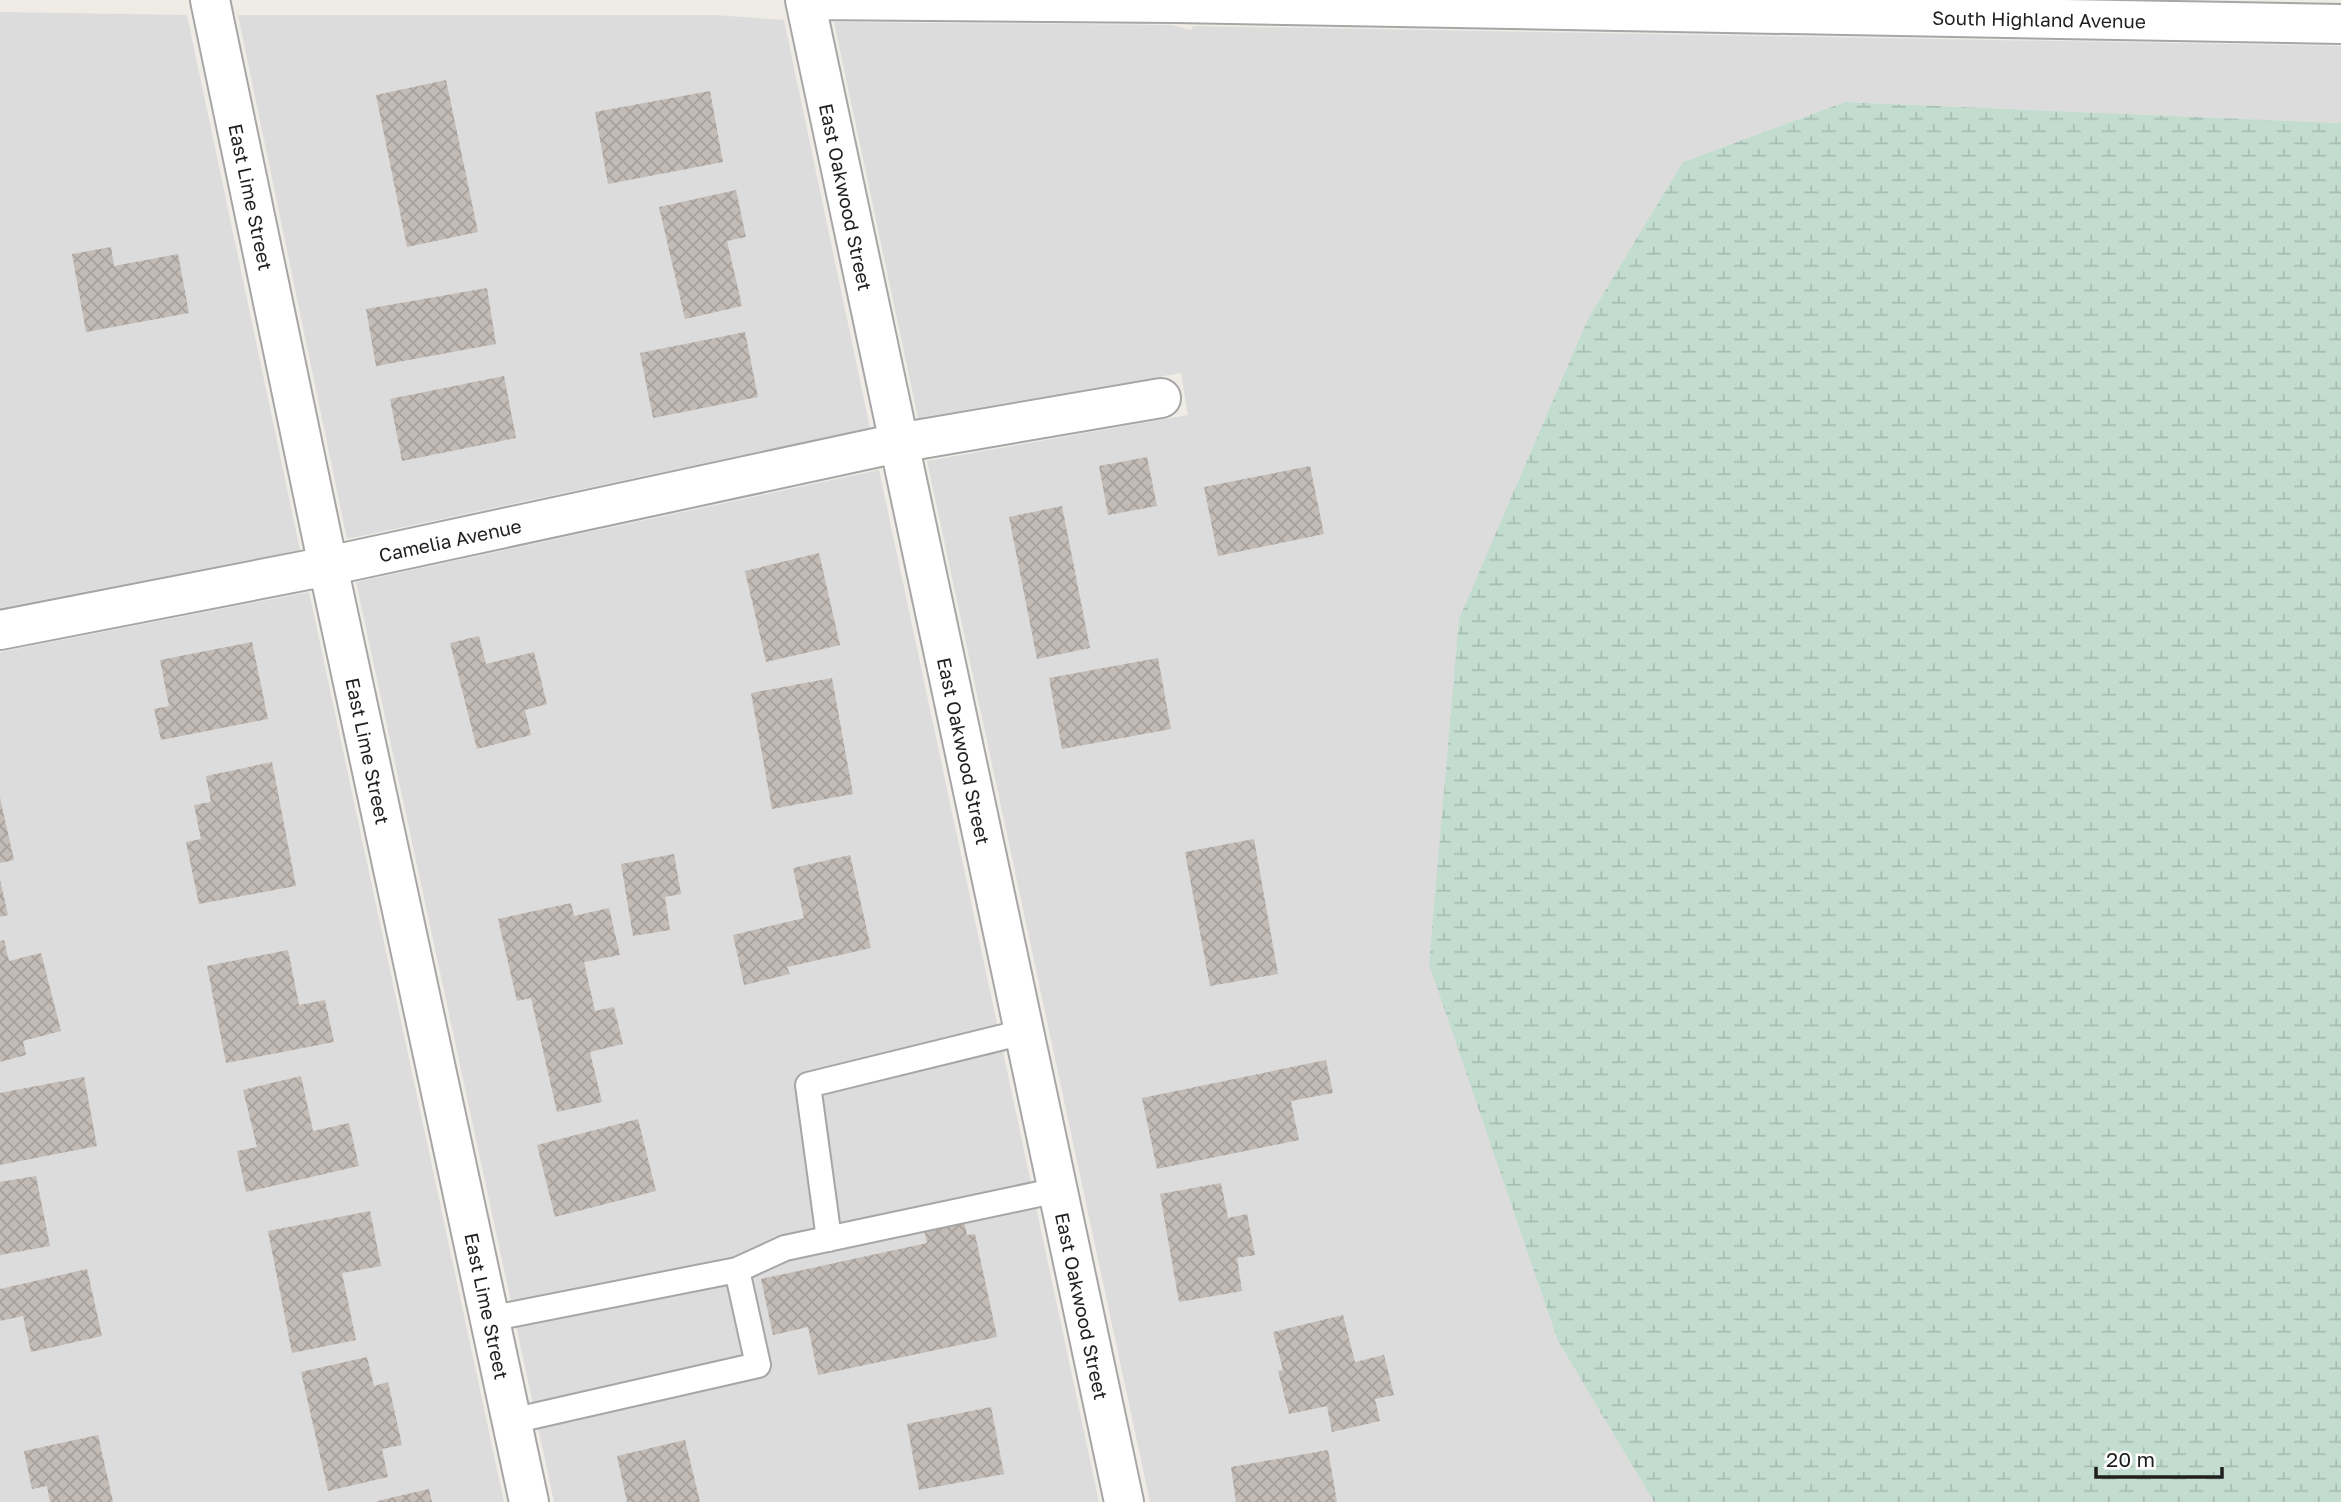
<svg xmlns="http://www.w3.org/2000/svg" width="2341" height="1502" font-family="'Golos Text',sans-serif">
<style>
.residential{fill:#dddcdc}
.wetland{fill:url(#wetland-marsh)}
.building{fill:url(#building-cross-hatch)}
.lines{fill:none;stroke-linecap:round;stroke-linejoin:round}
.service-casing{stroke:#a6a6a6;stroke-width:28}
.minor-casing{stroke:#a6a6a6;stroke-width:42}
.service{stroke:#fff;stroke-width:24}
.minor{stroke:#fff;stroke-width:38}
.labels{text-anchor:middle;dominant-baseline:central;stroke-width:7;stroke-linejoin:round;paint-order:stroke}
.street-label{font-size:19px;fill:#1f1f1f;stroke:#fff}
</style>
<defs>
<pattern id="wetland-marsh" width="20" height="14" patternUnits="userSpaceOnUse" patternTransform="scale(1.75)"><rect width="20" height="14" fill="#c3dcd0"/><path d="M1 5h8M5 5V1M11 12h8M15 12V8" fill="none" stroke="#a7bcb2"/></pattern>
<pattern id="building-cross-hatch" width="8" height="8" patternUnits="userSpaceOnUse" patternTransform="scale(1.75)"><rect width="8" height="8" fill="#c3bbb5"/><path d="M0 0l8 8M0 8l8-8" fill="none" stroke="#a7a09b"/></pattern>
</defs>
<rect width="100%" height="100%" fill="#efece5"/>
<!-- residential -->
<path class="residential" d="M0,12L187,15L300,550L0,608Z
M238,15H715L784,20L870,428L347,539Z
M834,22L1172,25L1191,30L1193,26L2341,46V123L1845,102L1683,162L1558,1341L1654,1502H1150L927,461L1188,415L1181,373L918,418Z
M879,470L1099,1502H554L356,582Z
M309,592L504,1502H0V652Z"/>
<!-- wetland -->
<path class="wetland" d="M1845,102L2341,123V1502H1654L1558,1341L1429,964L1459,619L1588,319L1683,162Z"/>
<!-- building -->
<path class="building" d="M446,80L478,232L407,247L376,95Z
M710,91L723,162L608,184L595,112Z
M736,190L746,237L727,241L742,306L685,319L659,207Z
M111,247L114,266L178,254L189,313L86,332L72,254Z
M487,288L496,344L376,366L366,309Z
M745,332L758,397L653,418L640,353Z
M504,376L516,438L402,461L390,399Z
M1147,457L1157,506L1108,515L1099,466Z
M1310,466L1324,534L1218,556L1204,487Z
M1062,506L1090,648L1037,659L1009,517Z
M819,553L840,645L766,662L745,571Z
M479,636L486,664L534,652L547,704L525,710L531,735L477,749L450,643Z
M252,642L268,719L161,740L154,709L169,706L160,660Z
M1158,658L1171,729L1062,749L1049,678Z
M832,678L853,794L772,809L751,693Z
M272,762L296,886L199,904L186,842L201,839L194,805L211,802L206,776Z
M0,798L14,860L0,863Z
M1254,839L1278,974L1210,986L1185,852Z
M674,854L681,894L665,897L670,930L633,936L621,864Z
M850,855L871,948L787,967L790,974L744,985L733,935L804,918L793,868Z
M0,880L8,915L0,917Z
M571,903L574,916L609,908L620,955L584,962L595,1011L614,1007L623,1044L590,1052L602,1102L557,1112L531,998L517,1001L498,919Z
M4,940L9,961L41,953L61,1031L23,1041L26,1055L0,1062V941Z
M288,950L299,1005L325,1000L334,1042L226,1063L207,966Z
M1326,1060L1333,1093L1291,1101L1299,1140L1157,1169L1142,1098Z
M301,1076L313,1131L349,1123L359,1166L246,1192L237,1151L257,1147L243,1090Z
M84,1077L97,1146L0,1165V1093Z
M638,1119L656,1191L555,1217L537,1145Z
M36,1176L50,1246L0,1255V1182Z
M1221,1183L1228,1218L1247,1214L1255,1255L1237,1258L1242,1291L1179,1302L1160,1194Z
M370,1211L381,1266L342,1273L356,1340L292,1353L268,1231Z
M963,1217L967,1235L975,1234L997,1337L818,1375L808,1327L773,1335L761,1279L927,1243L923,1225Z
M87,1269L102,1336L31,1352L23,1316L0,1321V1289Z
M1343,1315L1355,1362L1384,1355L1394,1395L1375,1399L1380,1421L1332,1432L1327,1406L1289,1414L1278,1371L1283,1370L1273,1332Z
M367,1357L374,1386L388,1382L402,1445L382,1449L388,1477L328,1491L301,1372Z
M991,1407L1004,1474L919,1490L907,1424Z
M98,1435L113,1502H50L47,1486L32,1489L24,1451Z
M685,1440L700,1502H627L617,1456Z
M1328,1450L1337,1502H1236L1231,1467Z
M429,1489L432,1502H377V1501Z"/>
<g class="lines">
<defs>
<path id="service" d="M829,1239L808,1085L1024,1032
M737,1270L785,1248L1058,1190
M489,1319L737,1270L758,1365L512,1421"/>
<path id="minor" d="M210,0L328,566L529,1502
M805,0L1124,1502
M812,0L1176,3L2341,24
M0,630L328,566L898,443L1161,398"/>
</defs>
<!-- service casing -->
<use href="#service" class="service-casing"/>
<!-- minor casing -->
<use href="#minor" class="minor-casing"/>
<!-- service -->
<use href="#service" class="service"/>
<!-- minor -->
<use href="#minor" class="minor"/>
</g>
<g class="labels">
<!-- street labels -->
<g class="street-label">
<text transform="translate(2039 19) rotate(1)">South Highland Avenue</text>
<text transform="translate(251 197) rotate(78)">East Lime Street</text>
<text transform="translate(846 197) rotate(78)">East Oakwood Street</text>
<text transform="translate(450 540) rotate(-12)">Camelia Avenue</text>
<text transform="translate(368 751) rotate(78)">East Lime Street</text>
<text transform="translate(964 751) rotate(78)">East Oakwood Street</text>
<text transform="translate(487 1306) rotate(78)">East Lime Street</text>
<text transform="translate(1082 1306) rotate(78)">East Oakwood Street</text>
</g>
</g>
<!-- scale -->
<path d="M2096 1467v10h126v-10" fill="none" stroke="#1f1f1f" stroke-width="3.5"/>
<text x="2106" y="1467" font-size="21" fill="#1f1f1f" stroke="#ffffff" stroke-width="5" paint-order="stroke">20 m</text>
</svg>
